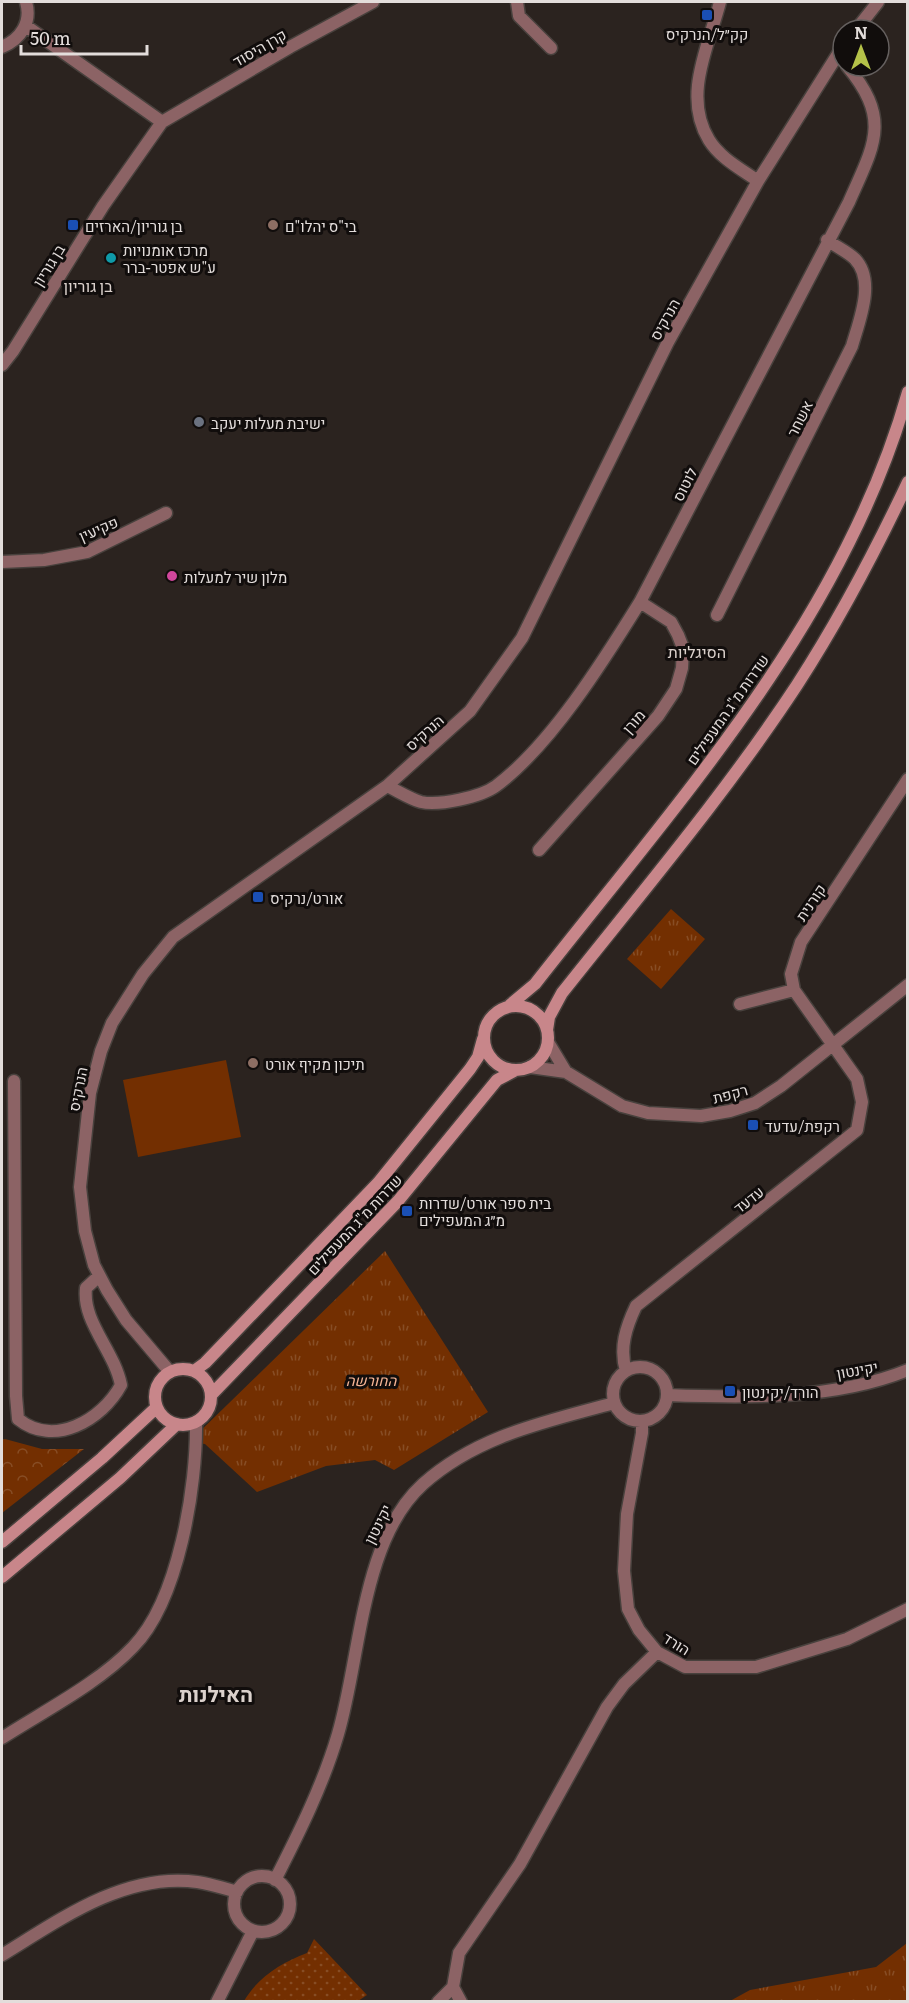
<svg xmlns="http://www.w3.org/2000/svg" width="909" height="2003" font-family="Literata,Heebo,serif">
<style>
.grass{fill:url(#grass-dots)}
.forest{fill:url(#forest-crowns)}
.park{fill:url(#park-tufts)}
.pitch{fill:#732f01}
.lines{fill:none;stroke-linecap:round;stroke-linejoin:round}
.minor-casing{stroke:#48413d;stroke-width:15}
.secondary-casing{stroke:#48413d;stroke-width:15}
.minor{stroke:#8c6365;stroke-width:12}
.secondary{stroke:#c8868a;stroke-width:12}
.transit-dot{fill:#1a4fb4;stroke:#110d0c;stroke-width:2}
.education-dot{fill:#8d6e63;stroke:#110d0c;stroke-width:2}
.culture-dot{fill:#0f9aa8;stroke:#110d0c;stroke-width:2}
.worship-dot{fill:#6b7280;stroke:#110d0c;stroke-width:2}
.hotel-dot{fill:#d1479c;stroke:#110d0c;stroke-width:2}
.labels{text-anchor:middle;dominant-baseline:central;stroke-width:6;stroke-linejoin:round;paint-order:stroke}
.poi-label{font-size:15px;fill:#e3dddb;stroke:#110d0c;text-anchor:start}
.street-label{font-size:15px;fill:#e3dddb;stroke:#110d0c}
.park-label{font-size:15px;font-style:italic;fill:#f6b494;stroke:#110d0c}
.neighbourhood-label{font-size:16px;fill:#dbd1cc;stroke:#110d0c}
.district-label{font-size:21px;font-weight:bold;fill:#dbd1cc;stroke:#110d0c}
</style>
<defs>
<pattern id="grass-dots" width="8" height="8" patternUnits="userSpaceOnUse" patternTransform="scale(1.5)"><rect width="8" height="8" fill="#732f01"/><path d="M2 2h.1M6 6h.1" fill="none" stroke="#874d25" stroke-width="1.8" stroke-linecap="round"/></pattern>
<pattern id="forest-crowns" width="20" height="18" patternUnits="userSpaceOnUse" patternTransform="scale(1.5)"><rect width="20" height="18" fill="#732f01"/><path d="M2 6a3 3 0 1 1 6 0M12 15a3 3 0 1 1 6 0" fill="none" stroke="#874d25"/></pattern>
<pattern id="park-tufts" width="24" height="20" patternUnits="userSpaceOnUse" patternTransform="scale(1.5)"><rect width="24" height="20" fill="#732f01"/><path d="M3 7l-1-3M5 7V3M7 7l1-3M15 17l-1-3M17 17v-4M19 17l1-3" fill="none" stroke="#874d25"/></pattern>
</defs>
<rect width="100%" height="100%" fill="#2b231f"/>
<!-- grass -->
<path class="grass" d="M314,1939L367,1995L358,2001H244C258,1977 281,1963 307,1953Z"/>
<!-- forest -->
<path class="forest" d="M5,1439L42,1449H84L2,1513V1440Z"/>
<!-- park -->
<path class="park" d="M671,909L705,939L661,989L627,959Z
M385,1251L488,1412L394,1470L375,1460L326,1466L257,1492L205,1444L189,1442Z
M907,1943V2001H730L750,1990L876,1967Z"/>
<!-- pitch -->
<path class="pitch" d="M226,1060L241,1137L138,1157L123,1080Z"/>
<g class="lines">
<defs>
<path id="minor" d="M517,2L519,16L551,48
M720,2C709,45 682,96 709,140C720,158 741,169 758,181
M26,26L162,122
M856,30L878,2
M2,47C21,39 32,22 26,2
M2,365L13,351L103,206L162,122L290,47L373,2
M2,562L44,560L87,552L166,513
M717,615L852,346C859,321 876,281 855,259C848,252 835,246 827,240
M387,786C398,791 410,799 421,802C439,806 481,797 496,786C551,745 604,660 640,602L849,202C874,145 892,120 847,66
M539,850L658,716L676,689L682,668L683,648L678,635L671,622L640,602
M740,1004L794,990
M548,1042L566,1072
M530,1067L566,1072L622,1106L648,1113L701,1116L730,1111L755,1103L781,1086L908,985
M14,1081L16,1396L18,1419C54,1448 102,1420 121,1385C114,1350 82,1322 86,1288L99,1276
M613 1394a27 27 0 1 1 54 0a27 27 0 1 1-54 0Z
M626,1371C619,1348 626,1327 636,1306L857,1130L862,1102L857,1079L794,990L791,974L801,942L908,779
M170,1372L126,1320L107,1290L94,1265L85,1231L80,1187L90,1093L101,1051L112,1023L143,974L173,937L387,786L470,711L522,638L668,342L758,181L843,46
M667,1395C745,1398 834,1400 908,1370
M642,1421V1433L627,1514L624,1571L628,1609L639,1630L657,1652L685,1667H756L847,1639L908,1609
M2,1738C44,1711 99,1683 133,1647C179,1600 197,1485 196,1422
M234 1904a28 28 0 1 1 56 0a28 28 0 1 1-56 0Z
M275,1880C299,1833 323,1785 338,1734C361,1656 361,1540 423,1484C478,1435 546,1422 614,1403
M2,1955C58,1921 119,1876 188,1881C204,1882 221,1887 237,1892
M453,1987L461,2002
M217,2002L253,1931
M438,2002L453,1987L459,1953L520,1864L607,1707L624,1684L657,1652"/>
<path id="secondary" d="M510,1005L535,984C678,801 844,620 908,392
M484 1038a32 32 0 1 1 64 0a32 32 0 1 1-64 0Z
M547,1030L549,1017L562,993C642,892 726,793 797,685C839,620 875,552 908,482
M155 1397a28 28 0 1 1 56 0a28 28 0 1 1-56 0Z
M194,1371L205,1363L378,1183L470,1069L478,1057L483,1039
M211,1395L398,1201L497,1080L514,1071
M2,1542L102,1458L157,1407
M2,1577L120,1478L177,1424"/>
</defs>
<!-- minor casing -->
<use href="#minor" class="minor-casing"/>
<!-- secondary casing -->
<use href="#secondary" class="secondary-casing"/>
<!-- minor -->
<use href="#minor" class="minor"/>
<!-- secondary -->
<use href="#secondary" class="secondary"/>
</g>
<!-- markers -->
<g class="transit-dot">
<rect x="701" y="9" width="12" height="12" rx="3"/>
<rect x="67" y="219" width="12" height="12" rx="3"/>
<rect x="252" y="891" width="12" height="12" rx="3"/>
<rect x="747" y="1119" width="12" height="12" rx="3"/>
<rect x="401" y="1205" width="12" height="12" rx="3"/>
<rect x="724" y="1385" width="12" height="12" rx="3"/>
</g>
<g class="education-dot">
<circle cx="273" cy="225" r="6"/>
<circle cx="253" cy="1063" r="6"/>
</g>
<circle class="culture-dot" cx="111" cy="258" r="6"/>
<circle class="worship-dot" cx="199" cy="422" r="6"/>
<circle class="hotel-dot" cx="172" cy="576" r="6"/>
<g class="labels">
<!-- poi labels -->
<g class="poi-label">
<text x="707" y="33" text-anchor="middle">קק״ל/הנרקיס</text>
<text x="85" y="225">בן גוריון/הארזים</text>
<text x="285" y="225">בי"ס יהלו"ם</text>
<text x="123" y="249">מרכז אומנויות<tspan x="123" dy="17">ע"ש אפטר-ברר</tspan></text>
<text x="211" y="422">ישיבת מעלות יעקב</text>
<text x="184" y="576">מלון שיר למעלות</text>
<text x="270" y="897">אורט/נרקיס</text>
<text x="265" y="1063">תיכון מקיף אורט</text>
<text x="765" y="1125">רקפת/עדעד</text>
<text x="419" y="1202">בית ספר אורט/שדרות<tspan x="419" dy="17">מ״ג המעפילים</tspan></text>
<text x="742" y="1391">הורד/יקינטון</text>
</g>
<!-- street labels -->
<g class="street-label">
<text transform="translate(259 47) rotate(-30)">קרן היסוד</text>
<text transform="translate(48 265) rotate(-58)">בן גוריון</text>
<text transform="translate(664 319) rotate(-61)">הנרקיס</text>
<text transform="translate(799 418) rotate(-63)">אשחר</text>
<text transform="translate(684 484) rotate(-63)">לוטוס</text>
<text transform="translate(98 528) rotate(-23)">פקיעין</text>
<text transform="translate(727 709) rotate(-55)">שדרות מ"ג המעפילים</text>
<text transform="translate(633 721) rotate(-49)">מורן</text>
<text transform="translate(424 732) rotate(-42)">הנרקיס</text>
<text transform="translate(810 902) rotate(-56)">קורנית</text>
<text transform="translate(77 1089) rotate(-79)">הנרקיס</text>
<text transform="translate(730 1093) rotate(-15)">רקפת</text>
<text transform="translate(748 1199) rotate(-38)">עדעד</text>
<text transform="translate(354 1224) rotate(-47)">שדרות מ"ג המעפילים</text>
<text transform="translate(857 1369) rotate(-10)">יקינטון</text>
<text transform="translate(377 1524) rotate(-63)">יקינטון</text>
<text transform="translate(677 1643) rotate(32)">הורד</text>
</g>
<!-- park labels -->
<g class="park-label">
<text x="371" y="1379">החורשה</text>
</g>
<!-- neighbourhood labels -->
<g class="neighbourhood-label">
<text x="88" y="285">בן גוריון</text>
<text x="697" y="651">הסיגליות</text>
</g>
<!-- district labels -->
<g class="district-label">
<text x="216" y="1692">האילנות</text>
</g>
</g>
<!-- border -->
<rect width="909" height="2003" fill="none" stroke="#e3dddb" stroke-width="6"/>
<!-- north arrow -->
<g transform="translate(861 48)"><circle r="28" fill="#110d0c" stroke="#65605f" stroke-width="1.5"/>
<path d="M0-4.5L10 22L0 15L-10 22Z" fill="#b5c249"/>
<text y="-9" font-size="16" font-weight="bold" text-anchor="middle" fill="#e3dddb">N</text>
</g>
<!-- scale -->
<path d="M21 45v9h126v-9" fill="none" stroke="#e3dddb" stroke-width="3"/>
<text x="30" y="45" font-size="18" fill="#e3dddb" stroke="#110d0c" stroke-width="4.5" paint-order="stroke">50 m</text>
</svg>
